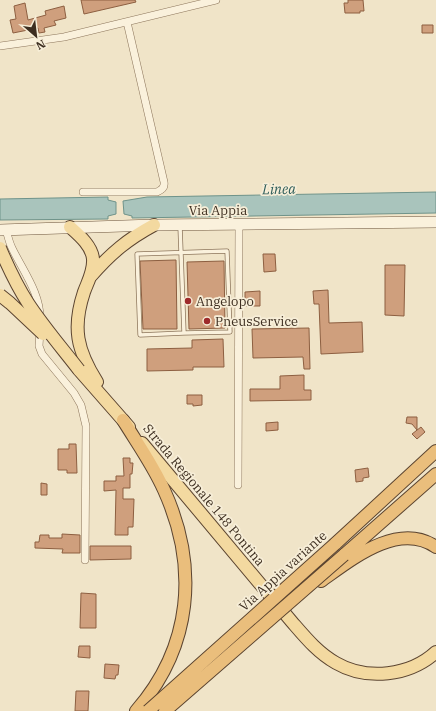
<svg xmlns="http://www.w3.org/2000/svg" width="436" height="711" font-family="'IBM Plex Serif',serif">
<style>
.water{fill:#a9c4bc;stroke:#6f938a}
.building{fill:#cf9f7d;stroke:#8d5f41}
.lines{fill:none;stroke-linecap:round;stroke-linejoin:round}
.service-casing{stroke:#8d765c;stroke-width:5}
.minor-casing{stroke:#8d765c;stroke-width:8}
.secondary-casing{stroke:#6f573f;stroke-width:12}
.primary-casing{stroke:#5b4430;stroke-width:14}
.trunk-casing{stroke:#5b4430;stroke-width:14}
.service{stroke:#faf1dc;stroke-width:3.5}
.minor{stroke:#faf1dc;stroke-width:7}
.secondary{stroke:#faf1dc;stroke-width:11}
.primary{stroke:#f3d9a0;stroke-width:12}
.trunk{stroke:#eabe7c;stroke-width:12}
.primary-bridge-casing{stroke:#5b4430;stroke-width:14;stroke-linecap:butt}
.trunk-bridge-casing{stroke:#5b4430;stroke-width:14;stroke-linecap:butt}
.primary-bridge{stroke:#f3d9a0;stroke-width:12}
.trunk-bridge{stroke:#eabe7c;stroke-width:12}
.poi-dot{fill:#9e2a2b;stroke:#f7eed8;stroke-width:1.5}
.labels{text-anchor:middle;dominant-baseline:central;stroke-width:3.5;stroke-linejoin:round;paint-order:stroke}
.street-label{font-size:13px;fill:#3d2e20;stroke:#f7eed8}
.poi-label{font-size:13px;fill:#3d2e20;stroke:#f7eed8;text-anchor:start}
.water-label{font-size:14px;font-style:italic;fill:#2f5d5a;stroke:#f7eed8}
</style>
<rect width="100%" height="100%" fill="#f0e4c8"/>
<!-- water -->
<path class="water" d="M436,192V213L132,218V216L124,214L123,201L147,197Z
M108,197V200L116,202V214L108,216V219L0,220V199Z"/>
<!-- building -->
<path class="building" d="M81,0H135L136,2L84,14Z
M348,0H363L364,11H360V13H345L344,3H348Z
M25,3L28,20L46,15L45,11L64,6L66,18L54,21L56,25L44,28L45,32L39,33L38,28L13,33L10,20L16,19L14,6Z
M422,25H433V33H422Z
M263,254H275L276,271L264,272Z
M176,260L177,329H143L140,261Z
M224,261L225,328L189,329L187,262Z
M385,265H405L404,316L385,315Z
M328,290L329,323L362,322L363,352L321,354L319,304H314L313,291Z
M260,291V306H245V292Z
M309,328L310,369H304L303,357L253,358L252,329Z
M223,339L224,367H193V370L147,371V349L192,348V340Z
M304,375V390H311V400L250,401V389H280V376Z
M187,395H202V405L193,406V404H187Z
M407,417H417V430L412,424L406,423Z
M278,422V430L266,431V423Z
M421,427L425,432L417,439L412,434Z
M69,444H76L77,473H67V470H58V449H69Z
M123,458H130V463H133L132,474H130V488H123V499H134L133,527H128V535H115L116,490L104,491V481H116V476H124Z
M368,468L369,477L363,478V481L356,482L355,470Z
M41,483L47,484V495H41Z
M62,534L80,535V553H62L63,549L35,548V542H39L40,535H49V538H62Z
M90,546H131V559L90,560Z
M81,593L96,594V628H80Z
M79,646H90V658L78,657Z
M105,664L119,665L118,675H116L115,679L104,678Z
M76,691H89L88,711H75Z"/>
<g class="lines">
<defs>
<path id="service" d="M180,226L184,333L230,332L227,251L137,254L140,335L184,333"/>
<path id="minor" d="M0,46L64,37L216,0
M83,192H157C162,190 165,187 164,182L127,22
M6,230C8,236 9,242 12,248C23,271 41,294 40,320
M40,331L39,346L42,354L74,393L81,405L86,426L85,560
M238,485L239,224"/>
<path id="secondary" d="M0,230L154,225L436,222"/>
<path id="primary" d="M70,227C79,235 92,246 93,259C94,271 88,281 84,292C72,328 77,350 97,382
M91,276C111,253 128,239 154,225
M79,370L129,427
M142,443L292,622C305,637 318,653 336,663C367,681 410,676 436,652"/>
<path id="trunk" d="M123,420C137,443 153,465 164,490C199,567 192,647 136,711
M335,544L436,451
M344,555L436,474
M321,581C352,559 398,521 436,547"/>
</defs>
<!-- service casing -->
<use href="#service" class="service-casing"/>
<!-- minor casing -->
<use href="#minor" class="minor-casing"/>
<!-- secondary casing -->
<use href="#secondary" class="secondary-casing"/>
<!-- primary casing -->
<use href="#primary" class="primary-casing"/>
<!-- trunk casing -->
<use href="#trunk" class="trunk-casing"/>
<!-- service -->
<use href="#service" class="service"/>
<!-- minor -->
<use href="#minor" class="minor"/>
<!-- secondary -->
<use href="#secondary" class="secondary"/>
<!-- primary -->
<use href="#primary" class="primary"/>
<!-- trunk -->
<use href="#trunk" class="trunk"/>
<defs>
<path id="primary-bridge" d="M0,248C8,267 17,286 28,303C43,326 62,348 79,370
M0,295L10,303L43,334"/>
<path id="trunk-bridge" d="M148,711L335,544
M165,711L344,555"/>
</defs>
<!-- primary-bridge casing -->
<use href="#primary-bridge" class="primary-bridge-casing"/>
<!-- trunk-bridge casing -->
<use href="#trunk-bridge" class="trunk-bridge-casing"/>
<!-- primary-bridge -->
<use href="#primary-bridge" class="primary-bridge"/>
<!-- trunk-bridge -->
<use href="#trunk-bridge" class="trunk-bridge"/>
</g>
<!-- markers -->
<g class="poi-dot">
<circle cx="188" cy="301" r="4"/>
<circle cx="207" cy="321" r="4"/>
</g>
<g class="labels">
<!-- street labels -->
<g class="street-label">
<text x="218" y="210">Via Appia</text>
<text transform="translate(204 495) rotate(50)">Strada Regionale 148 Pontina</text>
<text transform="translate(283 571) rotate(-42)">Via Appia variante</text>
</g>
<!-- poi labels -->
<g class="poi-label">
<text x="196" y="301">Angelopo</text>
<text x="215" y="321">PneusService</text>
</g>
<!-- water labels -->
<g class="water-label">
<text transform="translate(279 189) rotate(-1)">Linea</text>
</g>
</g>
<!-- north arrow -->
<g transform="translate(36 36) rotate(152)" stroke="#f7eed8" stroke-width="3" paint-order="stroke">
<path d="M0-3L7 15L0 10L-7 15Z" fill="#3d2e20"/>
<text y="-6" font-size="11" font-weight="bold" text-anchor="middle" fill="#3d2e20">N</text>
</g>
</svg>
